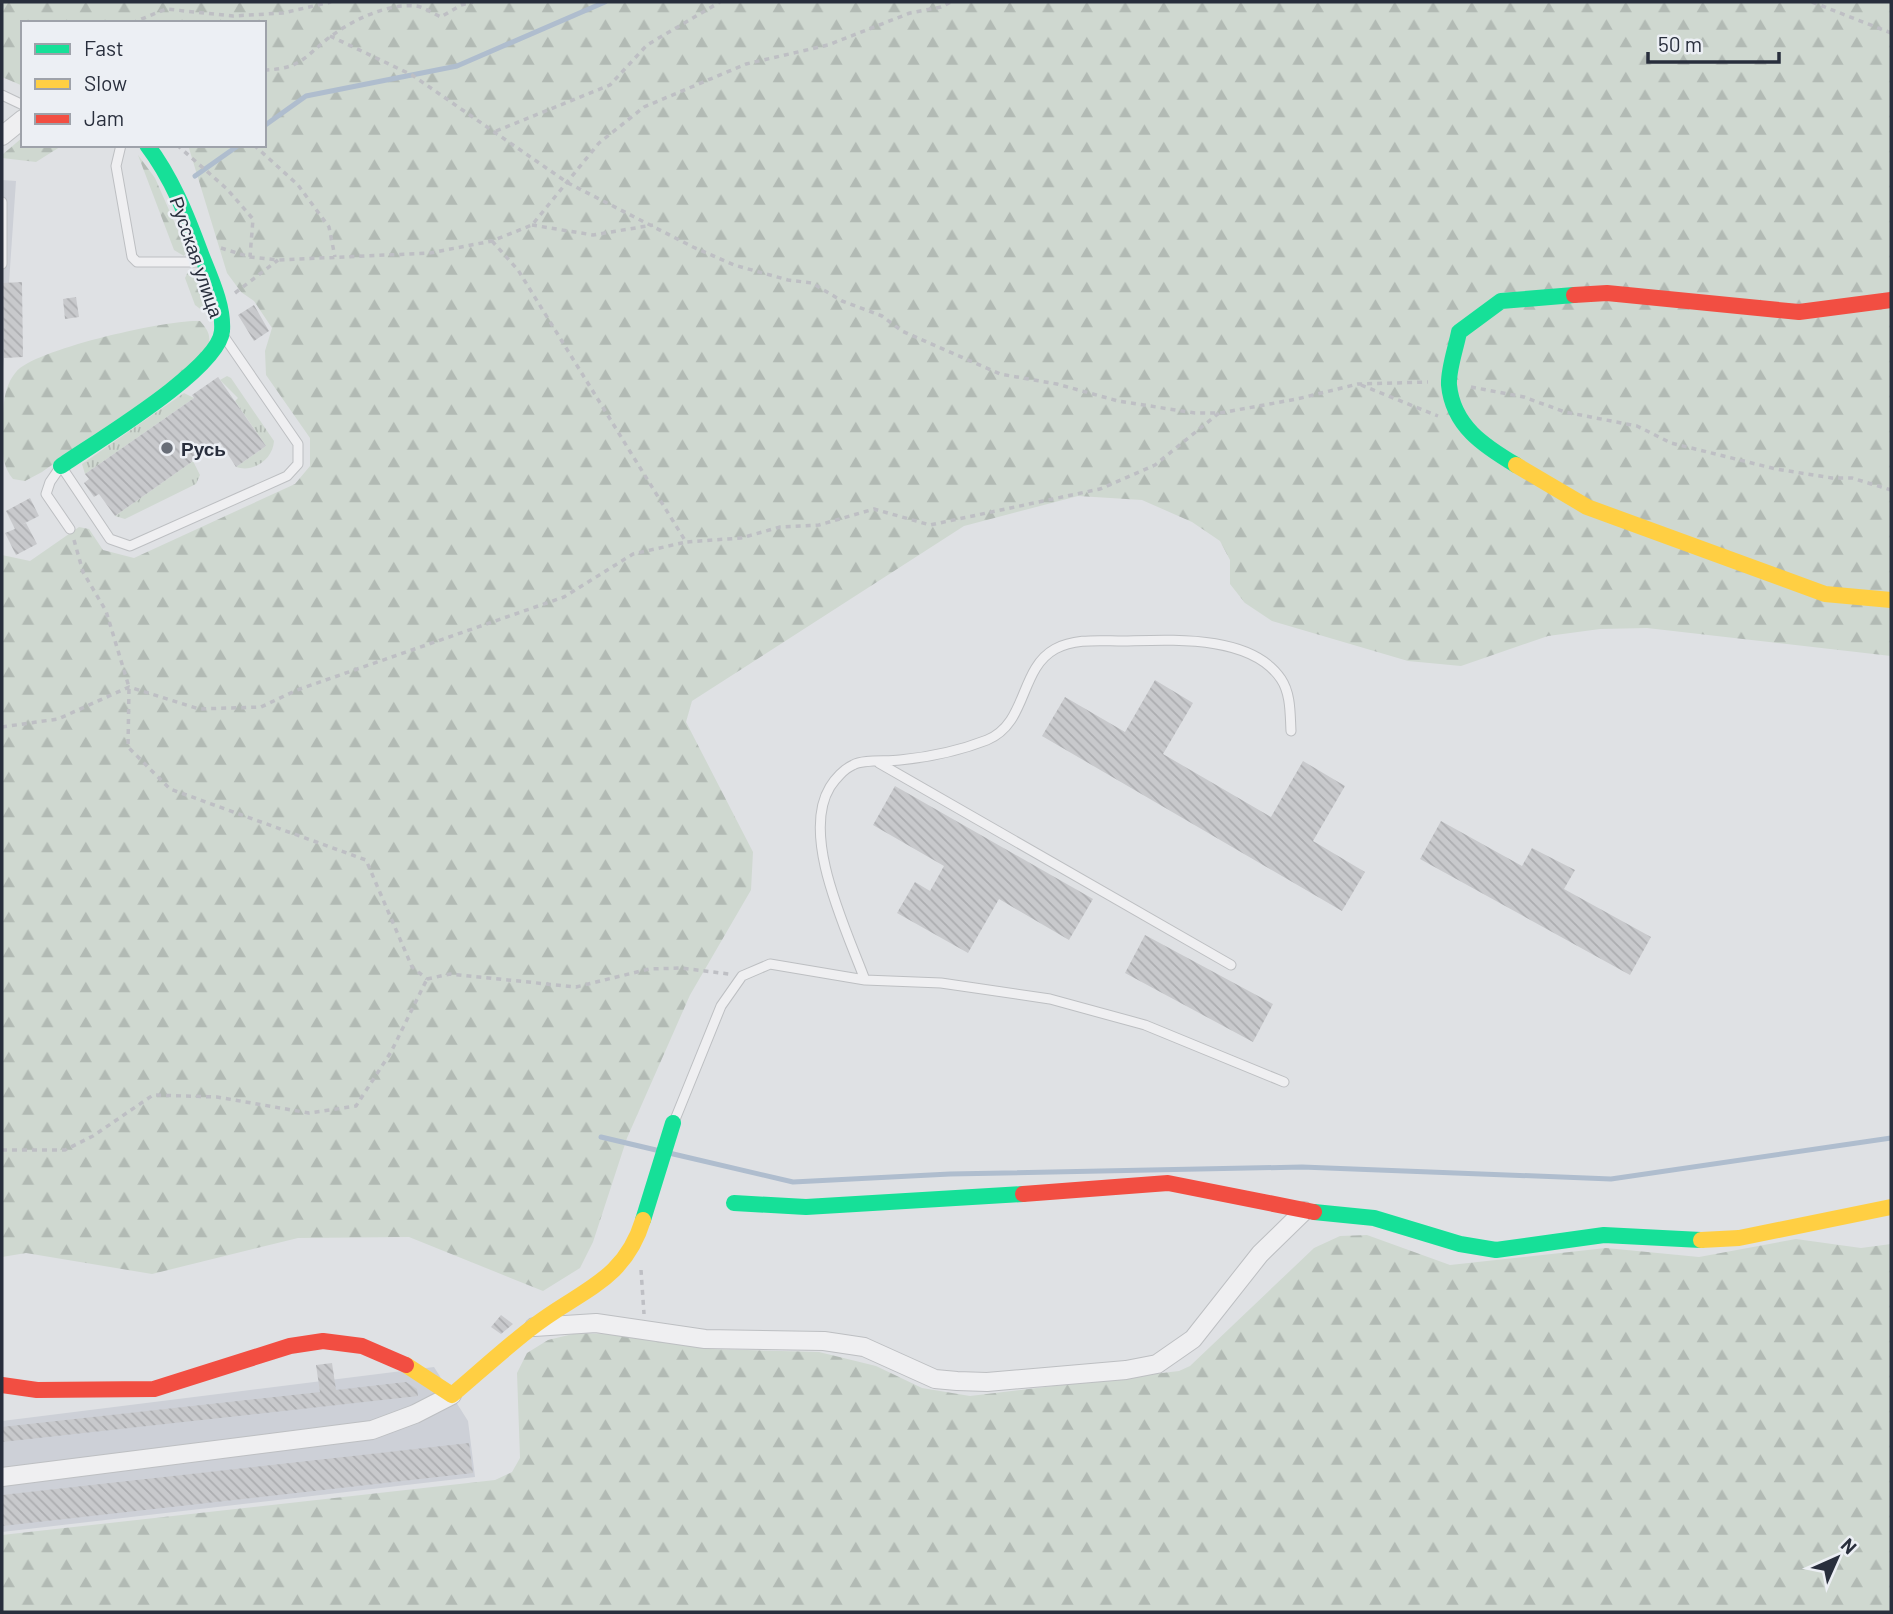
<svg xmlns="http://www.w3.org/2000/svg" width="1893" height="1614" font-family="Barlow,sans-serif">
<style>
.built{fill:#cdd0d7}
.grass{fill:url(#grass-tufts)}
.forest{fill:url(#forest-firs)}
.lines{fill:none;stroke-linecap:round;stroke-linejoin:round}
.stream{stroke:#afbdce;stroke-width:5}
.building{fill:url(#building-back-hatch)}
.lane-casing{stroke:#bdbfc2;stroke-width:11}
.street-casing{stroke:#bdbfc2;stroke-width:20}
.path{stroke:#bebfc4;stroke-width:3.5;stroke-dasharray:5 5;stroke-linecap:butt}
.lane{stroke:#efeff1;stroke-width:9}
.street{stroke:#efeff1;stroke-width:18}
.fast{stroke:#16e098;stroke-width:16}
.slow{stroke:#ffcf43;stroke-width:16}
.jam{stroke:#f24e42;stroke-width:16}
.poi-dot{fill:#686d77;stroke:#eceff4;stroke-width:2.5}
.labels{text-anchor:middle;dominant-baseline:central;stroke-width:5;stroke-linejoin:round;paint-order:stroke}
.street-label{font-size:19px;fill:#282e3c;stroke:#eceff4}
.poi-label{font-size:19px;font-weight:bold;fill:#282e3c;stroke:#eceff4;text-anchor:start}
</style>
<defs>
<pattern id="grass-tufts" width="24" height="20" patternUnits="userSpaceOnUse" patternTransform="scale(1.75)"><rect width="24" height="20" fill="#cfd8d0"/><path d="M3 7l-1-3M5 7V3M7 7l1-3M15 17l-1-3M17 17v-4M19 17l1-3" fill="none" stroke="#b2bab4"/></pattern>
<pattern id="forest-firs" width="22" height="20" patternUnits="userSpaceOnUse" patternTransform="scale(1.75)"><rect width="22" height="20" fill="#cfd8d0"/><path d="M5 1l3.5 6h-7zM16 11l3.5 6h-7z" fill="#b2bab4"/></pattern>
<pattern id="building-back-hatch" width="6" height="6" patternUnits="userSpaceOnUse" patternTransform="scale(1.75)"><rect width="6" height="6" fill="#c8c9cc"/><path d="M-1 5l2 2M0 0l6 6M5-1l2 2" fill="none" stroke="#acadb0"/></pattern>
</defs>
<rect width="100%" height="100%" fill="#dfe1e4"/>
<!-- built -->
<path class="built" d="M2,180L16,181L2,384Z
M434,1367L468,1421L475,1477L2,1532V1421Z"/>
<!-- grass -->
<path class="grass" d="M227,376L231,378L274,441C273,459 254,473 236,467L266,446L235,401L238,398L220,380Z
M184,393L194,398L85,474L82,464Z
M193,461L200,475L196,484L125,519L115,516Z"/>
<!-- forest -->
<path class="forest" d="M2,2H1891V656L1647,628L1600,629L1548,636L1461,666L1408,661L1272,621L1245,603L1230,584V560L1220,541L1192,522L1142,500L1078,496L964,526L692,701L686,722L753,852L751,890L690,995L627,1138L593,1242L580,1268L543,1291L409,1237L298,1238L152,1274L26,1253L2,1257V555L30,561L79,527L89,529L103,550L134,558L295,484L310,466V438L266,375L265,351L272,328L254,301L241,292L227,273L188,145H264V23H23V86L2,77Z
M23,137V145H63L36,162L2,158V155Z
M138,155L155,178L187,251L184,256L174,250Z
M189,270H195L206,308L203,311L195,305L185,278Z
M200,321C206,328 212,335 208,345C193,378 78,447 42,472L25,481L13,479C0,463 3,447 3,428C3,409 3,387 16,372C34,349 169,319 200,321Z
M1367,1235L1450,1265L1606,1248L1699,1257L1796,1239L1861,1248L1891,1244V1612H2V1535L495,1480L512,1472L520,1458L517,1373L527,1353L548,1340L577,1333L642,1335L711,1349L819,1352L876,1366L922,1388L970,1396L1179,1371L1190,1366L1314,1248L1340,1236Z"/>
<g class="lines">
<!-- stream -->
<path class="stream" d="M264,126L306,96L457,66L605,2
M195,176L239,145
M601,1137L656,1150
M669,1153L793,1182L950,1174L1302,1167L1611,1179L1891,1138"/>
</g>
<!-- building -->
<path class="building" d="M22,282L23,357L4,358L3,283Z
M76,297L79,317L65,319L63,299Z
M254,305L269,331L254,341L238,315Z
M218,377L266,446L236,467L220,442L115,516L99,494L94,497L84,483L89,479L85,474L194,398L192,395Z
M30,498L39,516L23,524L26,523L37,544L16,555L5,533L15,529L6,511Z
M1155,680L1193,703L1163,754L1271,817L1303,761L1345,786L1313,841L1365,872L1342,911L1042,736L1065,697L1125,732Z
M895,786L1093,899L1069,940L999,899L968,953L897,913L915,882L930,891L944,866L873,825Z
M1441,821L1522,866L1532,848L1575,870L1564,889L1651,937L1630,975L1420,859Z
M1145,935L1273,1004L1253,1042L1125,973Z
M501,1315L513,1324L501,1334L491,1327Z
M332,1363L336,1390L406,1382L417,1389L418,1396L2,1442V1427L320,1392L316,1365Z
M469,1443L473,1473L2,1526V1495Z"/>
<g class="lines">
<defs>
<path id="lane" d="M2,95L23,105
M121,145L116,166L132,257L137,262H201
M2,202V264
M70,529L46,494L50,482L61,466L110,539L130,546L287,476L298,464V444L225,338
M879,763L1231,965
M865,980C847,931 800,836 830,787C835,779 844,769 853,765C864,759 887,762 900,760C930,757 959,751 987,740C1028,723 1019,669 1055,649C1076,638 1100,641 1123,641C1170,640 1251,634 1281,679C1291,694 1290,714 1291,731
M674,1122L721,1006L742,976L770,964L865,980L941,983L1050,999L1145,1025L1284,1082"/>
<path id="street" d="M2,136L23,119
M534,1327L596,1323L705,1339L824,1341L864,1347L935,1379L957,1381L987,1382L1126,1370L1157,1364L1193,1339L1260,1254L1304,1211
M2,1477L372,1430L415,1414L452,1395"/>
</defs>
<!-- lane casing -->
<use href="#lane" class="lane-casing"/>
<!-- street casing -->
<use href="#street" class="street-casing"/>
<!-- path -->
<path class="path" d="M1812,2L1891,33
M132,23L166,9L233,16L283,13L331,2
M330,36L412,75L568,183L693,247L734,265L788,280L812,283L842,301L882,316L902,331L1000,374L1057,384L1118,401L1195,413H1220L1297,399L1358,384L1428,382
M264,70C301,69 304,57 330,37C352,20 388,3 416,6C424,7 434,14 441,17L461,5L473,2
M496,131L610,85L647,45L720,2
M177,145L227,189L253,219L250,257
M254,145L298,185L329,227L335,257
M532,225L593,235L653,225
M492,241L518,270L686,542L741,538L780,527L819,525L874,509L930,525L1100,489L1155,465L1219,413
M221,248L250,257L278,260L430,253L492,241L532,225L599,143L644,107L746,64L828,45L910,13L941,7L951,2
M235,293L278,260
M1361,385L1438,416
M1471,387L1524,397L1565,412L1637,426L1671,443L1776,469L1832,478H1852L1891,490
M74,540L83,572L106,611L129,687L128,747L170,789L366,860L412,967L427,979
M2,727L58,719L129,687L199,709L261,707L297,690L564,597L633,554L686,542
M427,979L450,974L576,987L649,969L681,968L729,974
M2,1150H65L93,1136L153,1095L217,1097L309,1113L356,1106L391,1052L427,979
M641,1270L644,1314"/>
<!-- lane -->
<use href="#lane" class="lane"/>
<!-- street -->
<use href="#street" class="street"/>
<!-- fast -->
<path class="fast" d="M1516,465C1484,446 1453,426 1449,385C1448,370 1456,348 1459,332L1501,301L1574,295
M61,466C94,443 219,369 222,331C224,306 210,277 201,254C187,216 172,178 147,145
M734,1203L806,1207L1023,1194
M1314,1212L1374,1218L1460,1244L1496,1250L1604,1235L1701,1240
M643,1220L673,1123"/>
<!-- slow -->
<path class="slow" d="M1516,465L1587,507L1825,594L1891,600
M1701,1240L1739,1238L1891,1207
M406,1365L452,1395C478,1373 503,1350 530,1329C577,1291 624,1283 643,1220"/>
<!-- jam -->
<path class="jam" d="M1574,295L1607,293L1799,312L1891,300
M1023,1194L1168,1183L1314,1212
M2,1385L37,1390L154,1389L290,1346L323,1341L362,1346L406,1365"/>
</g>
<!-- markers -->
<circle class="poi-dot" cx="167" cy="448" r="7"/>
<g class="labels">
<!-- street labels -->
<g class="street-label">
<text transform="translate(197 257) rotate(71)">Русская улица</text>
</g>
<!-- poi labels -->
<g class="poi-label">
<text x="181" y="448">Русь</text>
</g>
</g>
<!-- border -->
<rect width="1893" height="1614" fill="none" stroke="#282e3c" stroke-width="7"/>
<!-- legend -->
<rect x="21" y="21" width="245" height="126" fill="#eceff4" stroke="#9ea2aa" stroke-width="2"/>
<rect x="35" y="44" width="35" height="10" fill="#16e098" stroke="#9ea2aa" stroke-width="2"/>
<text x="84" y="56" font-size="21" fill="#282e3c">Fast</text>
<rect x="35" y="79" width="35" height="10" fill="#ffcf43" stroke="#9ea2aa" stroke-width="2"/>
<text x="84" y="91" font-size="21" fill="#282e3c">Slow</text>
<rect x="35" y="114" width="35" height="10" fill="#f24e42" stroke="#9ea2aa" stroke-width="2"/>
<text x="84" y="126" font-size="21" fill="#282e3c">Jam</text>
<!-- north arrow -->
<g transform="translate(1837 1558) rotate(45)" stroke="#eceff4" stroke-width="5" paint-order="stroke">
<path d="M0-5L12 26L0 18L-12 26Z" fill="#282e3c"/>
<text y="-10" font-size="19" font-weight="bold" text-anchor="middle" fill="#282e3c">N</text>
</g>
<!-- scale -->
<path d="M1648 52v10h131v-10" fill="none" stroke="#282e3c" stroke-width="3.5"/>
<text x="1658" y="52" font-size="21" fill="#282e3c" stroke="#eceff4" stroke-width="5" paint-order="stroke">50 m</text>
</svg>
